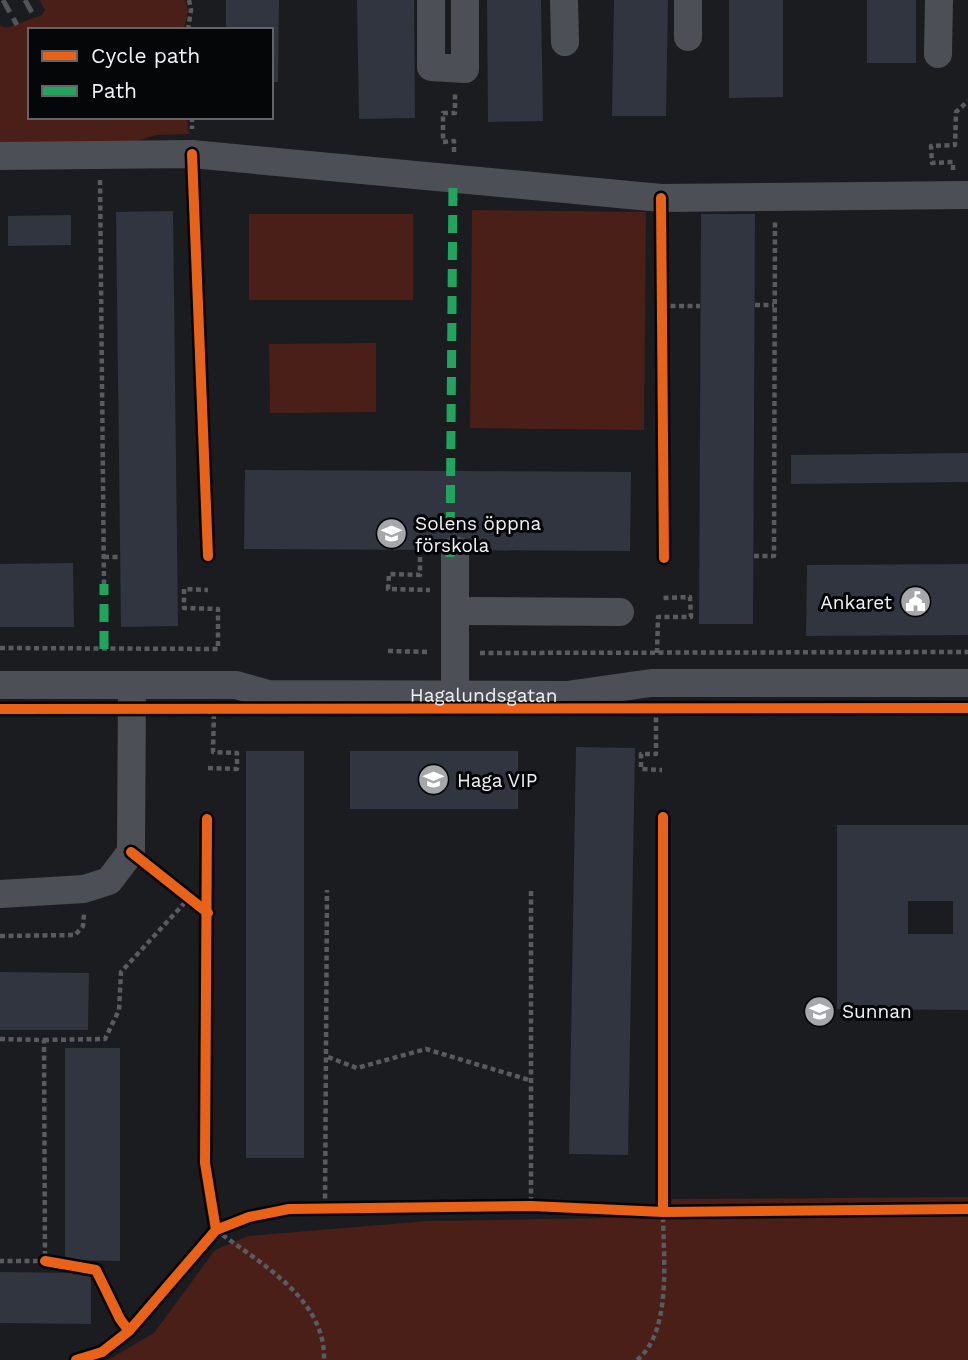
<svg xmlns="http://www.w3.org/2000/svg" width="968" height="1360" font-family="'Work Sans',sans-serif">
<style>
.green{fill:#491f17}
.building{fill:#30353f;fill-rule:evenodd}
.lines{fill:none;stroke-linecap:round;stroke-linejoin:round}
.path{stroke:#585b60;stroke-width:4.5;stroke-dasharray:5 3.5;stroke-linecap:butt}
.minor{stroke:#4c5056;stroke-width:28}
.rail{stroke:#515459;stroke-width:5;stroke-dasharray:14 7;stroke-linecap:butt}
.quiet{stroke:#20a55d;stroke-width:9;stroke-dasharray:18 9;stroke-linecap:butt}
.cycleway-casing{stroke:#050608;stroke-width:15}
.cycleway{stroke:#ea6118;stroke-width:10}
.labels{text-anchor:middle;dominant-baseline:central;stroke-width:6;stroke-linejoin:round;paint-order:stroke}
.poi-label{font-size:19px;fill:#f0f2f5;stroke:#050608;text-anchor:start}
.street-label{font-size:19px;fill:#f0f2f5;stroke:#050608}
</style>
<rect width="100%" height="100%" fill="#1a1c1f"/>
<!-- green -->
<path class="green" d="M39,0H185L188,10L184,30H30V117H187L189,134L157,135L129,143L0,145V25L6,28L42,15L45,10Z
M472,210L646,212L644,430L470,428Z
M249,214H413V300H249Z
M376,343V412L270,413L269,344Z
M968,1197V1360H108L154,1333L215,1250L248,1236L428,1221L668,1217L672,1199Z"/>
<!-- building -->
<path class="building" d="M226,0H279L278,82H271V30H226Z
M357,0H414L415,118L359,119Z
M487,0H541L543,121L488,122Z
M614,0H668L666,116H612Z
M729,0H783V97L729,98Z
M867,0H916V63H867Z
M173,211L178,626L121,627L116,212Z
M701,214H755L753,624H699Z
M71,215V245L8,246V216Z
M968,453V482L791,484V455Z
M245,470L631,472L630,551L244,549Z
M73,563L74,627H0V564Z
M968,564V635L806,636L807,565Z
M576,747L635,748L628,1155L569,1154Z
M246,751H304V1158H246Z
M350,751H518V809H350Z
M837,825H968V1010L837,1009ZM908,901H953V934H908Z
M0,972L89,973L88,1030H0Z
M65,1048H120V1261L65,1260Z
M0,1272L91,1273V1324L0,1323Z"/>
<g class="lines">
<!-- path -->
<path class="path" d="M188,30L191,10L189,0
M192,117V129
M454,152V141L443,142V113H455V93
M953,170V162L932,163L931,146L955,145L956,112L968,101
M100,180L104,584
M755,305H774
M662,306H700
M754,556H774L775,222
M104,557H120
M420,557V575L389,574L388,589L430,590
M0,648L218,649V609L184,608V589L208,590
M388,651L429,652
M480,653L968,652
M657,653L658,617H691L690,597L663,598
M656,709V754H641V769L662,770
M208,768L237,769V753L213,752L214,711
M531,891V1206
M0,936L75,935L83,926L84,914
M0,1039L44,1040L45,1261H0
M44,1040L105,1039L119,1010L121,972L189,898
M328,1057L357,1068L426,1049L529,1080
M325,1207L327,890
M216,1230C259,1263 326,1298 324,1360
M637,1360C673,1331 663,1254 663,1212"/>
<!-- minor -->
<g class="minor">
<path d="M431,0V67L465,69V0"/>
<path d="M564,0L565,42"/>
<path d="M688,0V37"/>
<path d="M938,54L939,0"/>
<path d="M0,156L192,154L661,198L968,195"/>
<path d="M455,611L620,612"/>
<path id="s1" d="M0,685H236L268,694L567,695L651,683H968"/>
<path d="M455,693V550"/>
<path d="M0,894L84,889L109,881L131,852L132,685"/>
</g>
<!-- rail -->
<path class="rail" d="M3,0L17,25
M25,0L35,18"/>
<!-- quiet -->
<path class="quiet" d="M450,557L453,179
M104,649V584"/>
<defs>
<path id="cycleway" d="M192,154L208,556
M661,198L664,558
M0,709L968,708
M207,819L205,1163L216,1230
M131,852L208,913
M663,1212V817
M45,1261L96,1270L120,1319L129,1331
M76,1360L102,1352L129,1331L216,1230L249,1217L289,1209L531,1206L663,1212L968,1209"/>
</defs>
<!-- cycleway casing -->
<use href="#cycleway" class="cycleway-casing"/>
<!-- cycleway -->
<use href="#cycleway" class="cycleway"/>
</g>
<!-- icons -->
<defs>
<symbol id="school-disc" viewBox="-11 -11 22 22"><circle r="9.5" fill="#a5a7aa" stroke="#050608"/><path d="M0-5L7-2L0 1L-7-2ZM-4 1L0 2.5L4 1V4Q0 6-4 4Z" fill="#fff"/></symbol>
<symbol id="civic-disc" viewBox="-11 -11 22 22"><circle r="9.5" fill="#a5a7aa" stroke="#050608"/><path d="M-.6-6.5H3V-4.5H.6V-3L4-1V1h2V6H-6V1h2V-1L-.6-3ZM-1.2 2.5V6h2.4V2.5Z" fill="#fff"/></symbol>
</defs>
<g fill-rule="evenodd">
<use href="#school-disc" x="374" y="516" width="35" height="35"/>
<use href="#civic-disc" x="898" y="584" width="35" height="35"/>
<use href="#school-disc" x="416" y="762" width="35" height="35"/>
<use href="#school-disc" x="802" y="994" width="35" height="35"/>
</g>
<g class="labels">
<!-- poi labels -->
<g class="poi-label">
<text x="415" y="523">Solens öppna<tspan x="415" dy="22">förskola</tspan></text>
<text x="892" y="602" text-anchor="end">Ankaret</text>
<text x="457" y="780">Haga VIP</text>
<text x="842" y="1011">Sunnan</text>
</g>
<!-- street labels -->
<g class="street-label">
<text stroke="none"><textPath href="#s1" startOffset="485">Hagalundsgatan</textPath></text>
</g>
</g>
<!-- legend -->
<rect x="28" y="28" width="245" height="91" fill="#050608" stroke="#636467" stroke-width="2"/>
<rect x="42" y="51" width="35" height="10" fill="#ea6118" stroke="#636467" stroke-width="2"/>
<text x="91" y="63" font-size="21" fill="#f0f2f5">Cycle path</text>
<rect x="42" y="86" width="35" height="10" fill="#20a55d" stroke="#636467" stroke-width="2"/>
<text x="91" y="98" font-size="21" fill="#f0f2f5">Path</text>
</svg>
